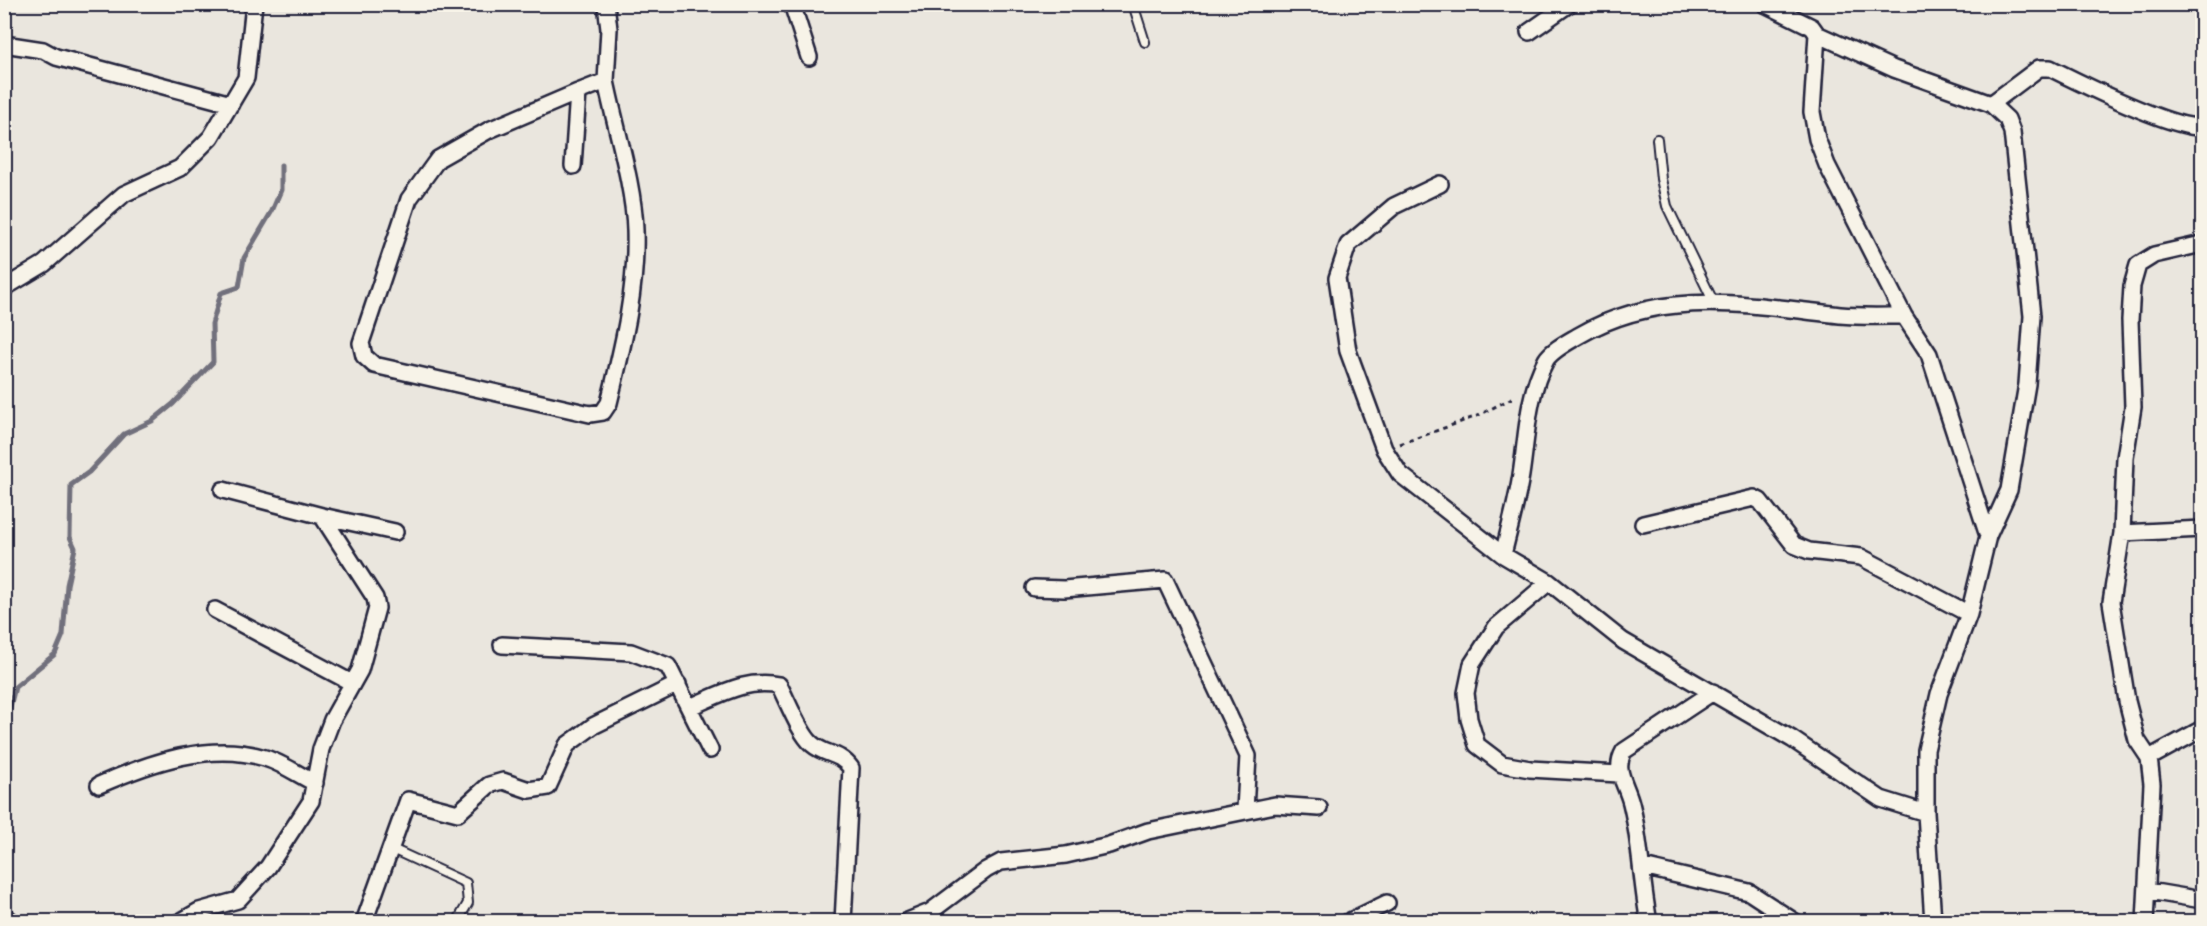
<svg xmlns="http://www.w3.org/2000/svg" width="2207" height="926" font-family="'Patrick Hand',sans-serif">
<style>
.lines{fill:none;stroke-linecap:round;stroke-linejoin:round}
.stream{stroke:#716f7b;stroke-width:5}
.lane-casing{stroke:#22223b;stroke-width:12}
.street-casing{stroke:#22223b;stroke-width:20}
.primary-casing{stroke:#22223b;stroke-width:27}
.path{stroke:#22223b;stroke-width:3;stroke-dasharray:4.5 4.5;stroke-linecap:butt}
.lane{stroke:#f7f3e8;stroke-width:8}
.street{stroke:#f7f3e8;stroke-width:15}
.primary{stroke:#f7f3e8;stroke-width:22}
</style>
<rect width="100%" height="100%" fill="#eae6de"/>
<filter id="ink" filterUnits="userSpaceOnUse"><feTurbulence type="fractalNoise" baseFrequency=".0167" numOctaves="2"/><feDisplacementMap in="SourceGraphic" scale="12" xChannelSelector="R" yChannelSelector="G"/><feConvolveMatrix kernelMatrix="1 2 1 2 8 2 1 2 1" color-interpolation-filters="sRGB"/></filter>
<g filter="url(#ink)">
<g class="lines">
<!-- stream -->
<path class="stream" d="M4,731L15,687L55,654L63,635L67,585L75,548L70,537L71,485L89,472L124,434L152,421L173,404L213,362L212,324L221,293L239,287L244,258L272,211L281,190V165"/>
<defs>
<path id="lane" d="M1133,4L1145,42
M1657,139L1661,179L1667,206L1713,301
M390,848L466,883L468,903L457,922"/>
<path id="street" d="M792,4L809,57
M1765,4L1812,27L1817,34L1812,112L1817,139L1827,165L1904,316L1929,354L1988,536L1969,614L1939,694L1926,750V813L1933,922
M1529,32L1569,4
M1817,34L1894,69L1991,104L2007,119L2012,132L2032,316L2027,384L2009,490L1988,536
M4,44L43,50L56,57L231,104
M578,92L489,130L438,159L409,199L361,343L364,356L374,365L590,414L603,412L609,403C623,345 637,290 635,230C634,186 615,126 606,81
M1991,104L2039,68H2050C2080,83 2173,129 2202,127
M573,166L578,92L606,81L609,29L606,4
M1440,184L1394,206L1348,245L1337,278L1348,351L1384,449L1400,474L1503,555L1549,582L1623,641L1792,739L1881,799L1926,813
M4,288L44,264L124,194L180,168L211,137L246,78L254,4
M223,490L322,516L395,532
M1643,524L1754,498L1760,501L1794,545L1809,551L1861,557L1969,614
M2122,533L2202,529
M1503,555C1509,529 1517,502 1521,475C1527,437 1527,395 1546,360C1552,350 1568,342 1578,336C1662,287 1750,305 1840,315C1861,317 1883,316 1904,316
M1549,582L1496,627L1472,664L1466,693L1469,719L1477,745L1502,764L1530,769L1619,774
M1034,588L1064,589L1165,580L1248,756L1245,810
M215,610L352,683
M502,645L631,652L668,666L710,750
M690,707C719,695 746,678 779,685C787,700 800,734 812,744C826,756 838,751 851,768L843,922
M2149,758L2202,729
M99,785C149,763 210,741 265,758C282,763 299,775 315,783
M1643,867L1749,892L1795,922
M2149,891L2202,900
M180,922L199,911L238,900L268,867L311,801L321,749L332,720L360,670L377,608L375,598L322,516
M364,922L408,800L458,813L489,785L503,781L529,790L548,787L567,745L593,726L678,684
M905,922L930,912L986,870L1001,862L1066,855L1109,845L1148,831L1275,805L1319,808
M1348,922L1387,903
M1649,922C1641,882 1641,842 1631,803C1626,783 1613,770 1624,751L1713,692
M2145,922L2152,784L2149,758L2137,740L2127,701L2111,602L2122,533L2125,458L2133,407L2130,320L2132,286L2138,265L2154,255L2202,244"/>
<path id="primary" d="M4,920L7,922"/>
</defs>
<!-- lane casing -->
<use href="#lane" class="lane-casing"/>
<!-- street casing -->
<use href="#street" class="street-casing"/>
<!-- primary casing -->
<use href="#primary" class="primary-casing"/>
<!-- path -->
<path class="path" d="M1400,444L1477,416L1516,396"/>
<!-- lane -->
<use href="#lane" class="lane"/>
<!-- street -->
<use href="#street" class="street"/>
<!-- primary -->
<use href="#primary" class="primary"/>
</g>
</g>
<!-- margin -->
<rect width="2207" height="926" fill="none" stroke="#f7f3e8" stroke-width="24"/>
<rect x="12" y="12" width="2183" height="902" fill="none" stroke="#22223b" stroke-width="2" filter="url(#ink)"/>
</svg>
